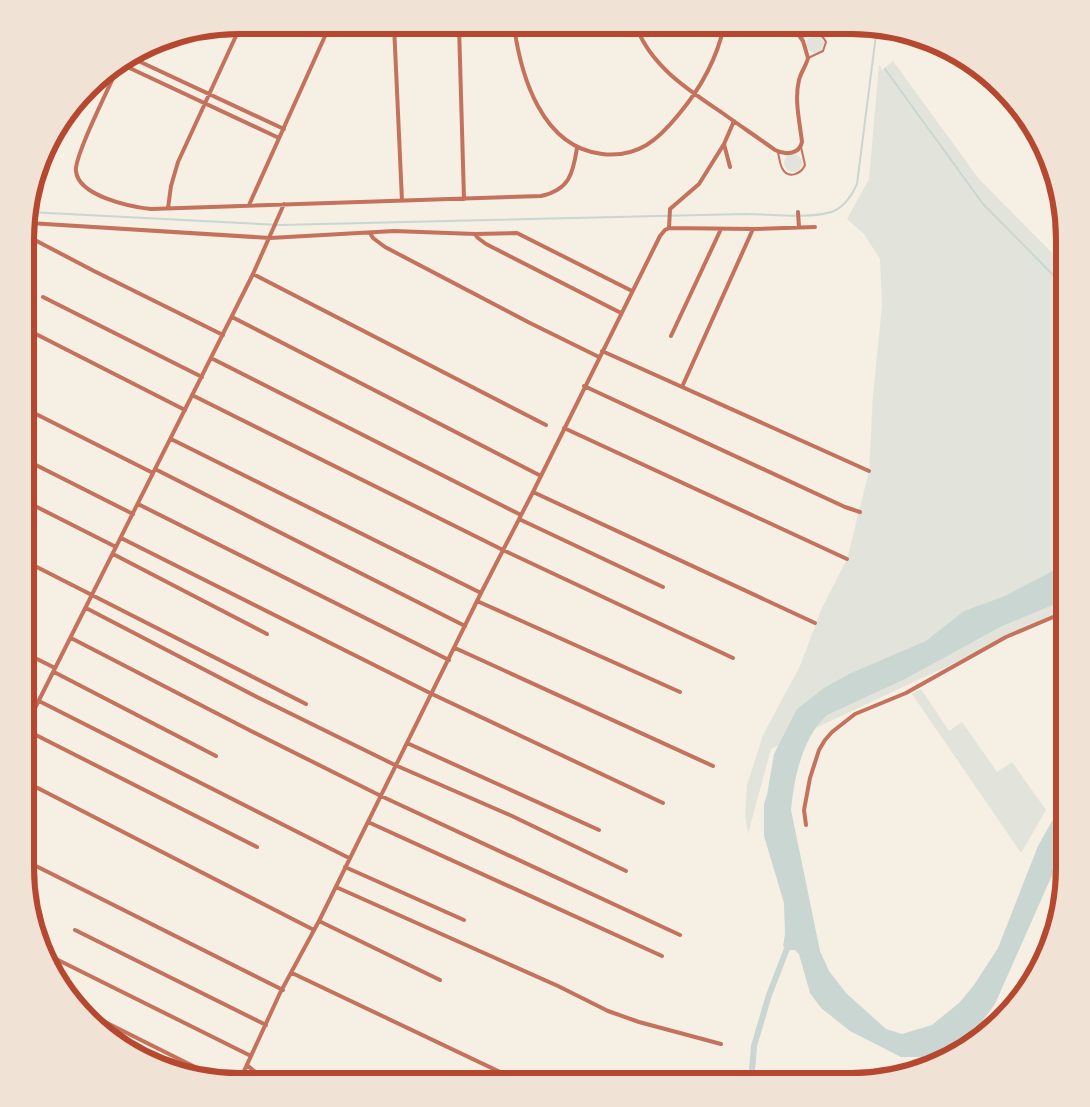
<svg xmlns="http://www.w3.org/2000/svg" width="1090" height="1107" font-family="'Source Serif 4',serif">
<style>
.green{fill:#e2e4dc}
.water{fill:#c9d6d2}
.lines{fill:none;stroke-linecap:round;stroke-linejoin:round}
.stream{stroke:#c9d6d2;stroke-width:2}
.canal{stroke:#c9d6d2;stroke-width:6}
.service{stroke:#c5725c;stroke-width:2}
.minor{stroke:#c5725c;stroke-width:4}
.rim{fill:none;stroke:#b5482f;stroke-width:6}
</style>
<rect width="100%" height="100%" fill="#f6efe4"/>
<!-- green -->
<path class="green" d="M806 44a9 9 0 1 1 18 0a9 9 0 1 1-18 0Z
M893,61L979,179L1065,266V300L1055,291L1065,301V611L771,749L748,834L745,815L747,785L763,735L800,666L821,610L847,559L869,471L873,395L882,306L880,259L864,234L847,219L869,179L879,64L882,70Z
M784 163a9 9 0 1 1 18 0a9 9 0 1 1-18 0Z
M921,689L949,731L962,722L997,772L1012,762L1046,810L1021,853L912,694Z"/>
<!-- water -->
<path class="water" d="M1065,563V600L1002,626L905,679L827,715C802,738 794,778 791,810L820,951L829,971L846,993L886,1029L902,1034L932,1025L960,1002L974,985L998,948L1038,846L1065,798V846L995,1004L980,1024L947,1050L939,1054L924,1057H901L850,1031L821,1008L810,993L799,954L795,950H790L783,946L785,935L784,903L764,836V804L767,795L774,754L797,709L824,688L849,674L926,641L964,611L1005,596L1049,573Z"/>
<g class="lines">
<!-- stream -->
<path class="stream" d="M885,69L983,204L1065,287
M29,212L280,225L745,214C769,214 809,219 831,212C844,208 852,195 857,184L877,27"/>
<!-- canal -->
<path class="canal" d="M751,1082L754,1046L769,995L790,941"/>
<!-- service -->
<path class="service" d="M802,37C812,33 820,30 826,42L823,51L808,58
M778,152C779,157 780,164 782,168C788,180 801,174 805,165L801,147"/>
<!-- minor -->
<path class="minor" d="M394,25L402,201
M459,26L464,199
M514,26C521,77 542,147 602,154C638,158 658,140 679,114C700,89 717,58 724,26
M636,26C651,66 687,89 721,112C739,125 757,137 775,150C785,155 799,155 802,142C800,123 794,100 799,80C801,72 806,66 808,58L803,41L793,27
M132,58L284,129
M121,64L279,138
M119,65C111,84 74,156 76,171C78,196 131,207 151,209L541,196C569,190 573,174 577,148
M730,167L724,144L734,121
M249,205L330,25
M168,208L171,186L178,162L241,25
M798,212L799,227
M29,223L270,238L394,231L475,234L517,233L632,291
M669,228L670,209L699,184L724,144
M370,233L373,238L385,247L530,323L599,357
M475,234L478,238L486,244L621,313
M29,237L94,271L223,335
M253,274L546,425
M43,297L202,377
M232,317L541,476
M28,330L185,410
M671,336L721,229
M602,351L869,471
M211,358L521,515
M584,386L845,507L860,512
M682,387L753,229
M192,395L503,550L733,658
M28,410L153,473
M564,428L847,559
M171,439L481,593
M28,461L133,514
M155,469L465,626
M533,492L815,623
M27,502L116,547
M138,504L449,660
M519,519L663,587
M121,538L432,694L663,803
M113,554L267,634
M27,562L306,704
M477,601L680,692
M86,608L259,698L395,765L512,816L626,871
M71,638L251,731L381,796L680,935
M455,648L713,766
M27,654L55,668
M54,672L216,756
M39,701L349,858
M26,704L35,709
M26,726L253,274L284,204
M26,730L257,847
M407,743L599,830
M26,782L314,930
M368,822L662,956
M806,825L804,810L810,778L819,750L825,740L832,732L855,714L906,693L1006,637L1065,612
M26,861L283,990
M345,867L464,920
M336,887L558,986L608,1011L639,1022L721,1044
M319,921L440,980
M75,930L266,1025
M44,953L251,1056
M292,973L521,1082
M99,1019L225,1082
M247,1065L254,1071L277,1082
M239,1082L280,993L319,921L481,593L533,492L660,236L665,230L669,228L753,229L815,227"/>
</g>
<!-- crop -->
<path d="M0 0H1090V1107H0ZM239 34H851A205 205 0 0 1 1056 239V868A205 205 0 0 1 851 1073H239A205 205 0 0 1 34 868V239A205 205 0 0 1 239 34Z" fill="#f1e2d6" fill-rule="evenodd"/>
<path class="rim" d="M239 34H851A205 205 0 0 1 1056 239V868A205 205 0 0 1 851 1073H239A205 205 0 0 1 34 868V239A205 205 0 0 1 239 34Z"/>
</svg>
